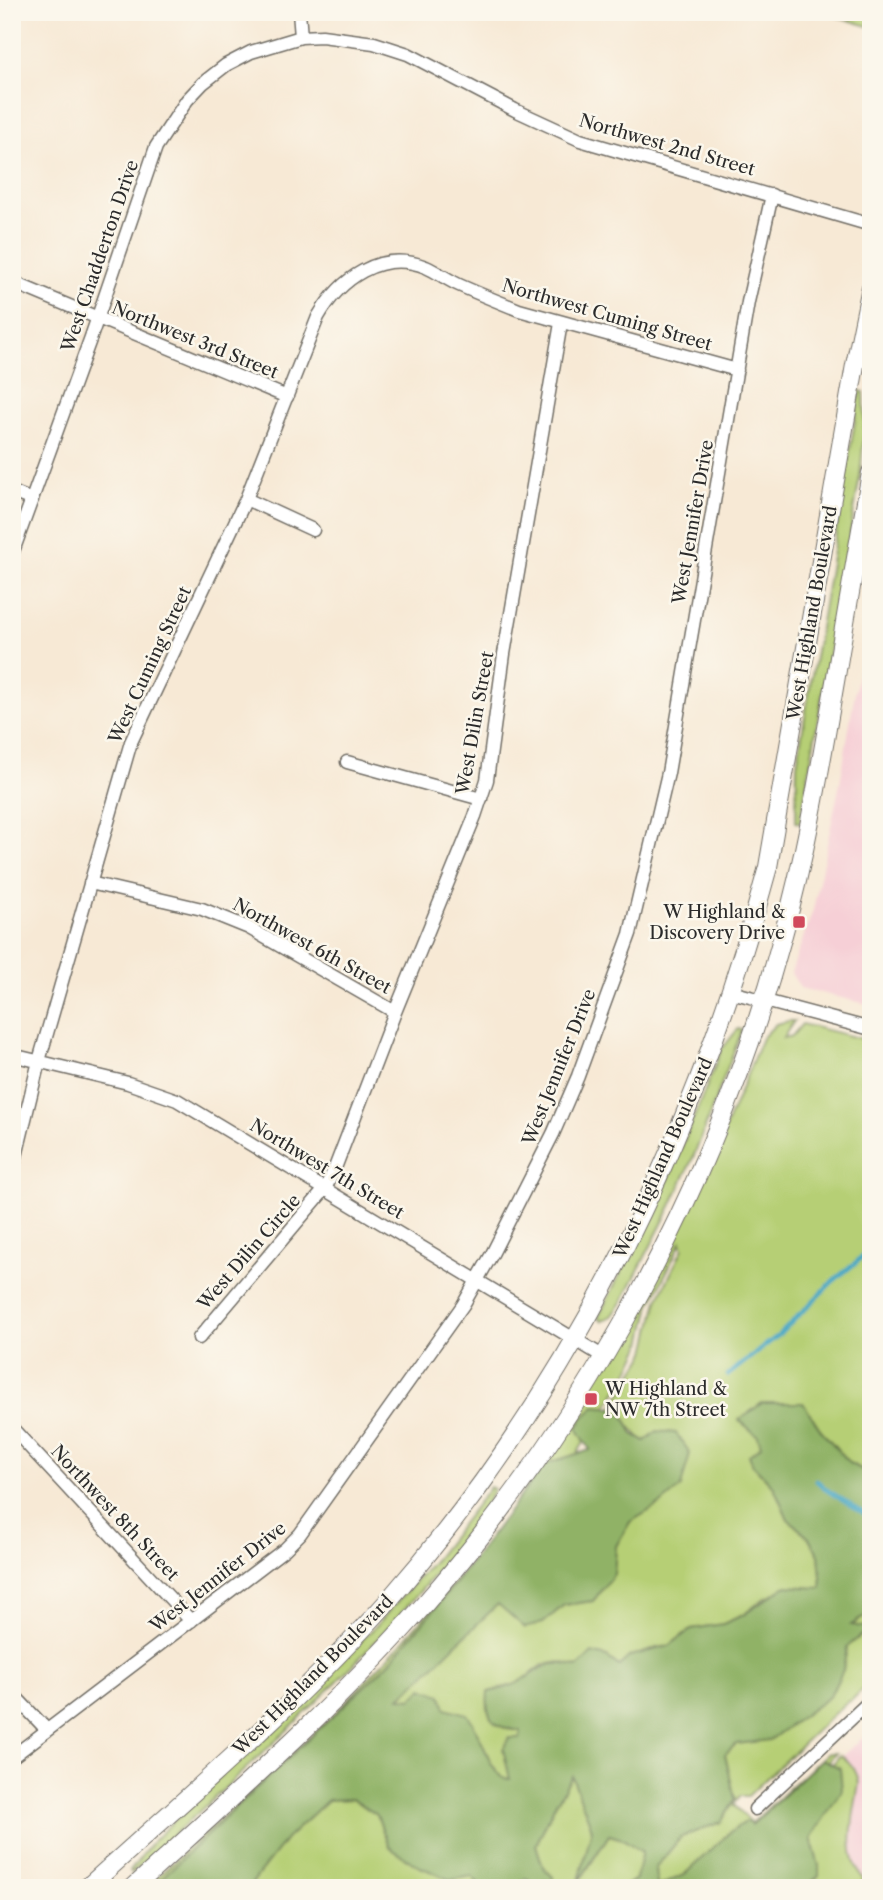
<svg xmlns="http://www.w3.org/2000/svg" width="883" height="1900" font-family="'Libre Caslon Text',serif">
<style>
.built{fill:#f6cfd6}
.green{fill:#b6cf74;stroke:#707d50;stroke-width:2}
.forest{fill:#90b266;stroke:#5e6e48;stroke-width:2}
.lines{fill:none;stroke-linecap:round;stroke-linejoin:round}
.stream{stroke:#44a6c4;stroke-width:4.5}
.street-casing{stroke:#726e66;stroke-width:15}
.secondary-casing{stroke:#726e66;stroke-width:20}
.street{stroke:#fff;stroke-width:12}
.secondary{stroke:#fff;stroke-width:18}
.poi-dot{fill:#d1495b;stroke:#fbf7ec;stroke-width:2.5}
.labels{text-anchor:middle;dominant-baseline:central;stroke-width:5;stroke-linejoin:round;paint-order:stroke}
.street-label{font-size:18px;fill:#2b2b2b;stroke:#fbf7ec}
.poi-label{font-size:18px;fill:#2b2b2b;stroke:#fbf7ec;text-anchor:end}
</style>
<rect width="100%" height="100%" fill="#fbf7ec"/>
<filter id="ink" filterUnits="userSpaceOnUse"><feTurbulence type="fractalNoise" baseFrequency=".0143" numOctaves="2"/><feDisplacementMap in="SourceGraphic" scale="14" xChannelSelector="R" yChannelSelector="G"/><feConvolveMatrix kernelMatrix="1 2 1 2 8 2 1 2 1" color-interpolation-filters="sRGB"/></filter>
<filter id="wash" filterUnits="userSpaceOnUse"><feTurbulence type="fractalNoise" baseFrequency=".00686" numOctaves="4" result="noise"/><feDisplacementMap in="SourceGraphic" scale="28" xChannelSelector="R" yChannelSelector="G"/><feGaussianBlur stdDeviation="1.57" result="paint"/><feColorMatrix in="noise" values="0 0 0 0 0 0 0 0 0 0 0 0 0 0 0 0 0 1.4 0 .05"/><feComposite in="paint" operator="in"/></filter>
<g filter="url(#wash)">
<rect width="100%" height="100%" fill="#f7e9d5"/>
<!-- built -->
<path class="built" d="M871,595V1005L800,988L791,973L813,910L840,783Z
M871,1730V1888H828L832,1765Z"/>
<!-- green -->
<path class="green" d="M822,12H871V27Z
M860,391L864,392L865,424L860,476L800,823L796,822L797,764Z
M789,1021H794L783,1038L792,1036L802,1024L871,1041V1474L849,1463L820,1429L803,1403L739,1420L758,1436L762,1446L753,1465L774,1487L788,1519L809,1538L819,1555L823,1588L766,1597L743,1615L723,1624L691,1629L669,1646L656,1648L619,1666L607,1657L578,1667L560,1662L543,1665L519,1683L489,1692L506,1729L522,1731L511,1779L502,1778L492,1765L473,1723L467,1715L412,1699L399,1698L498,1604L509,1612L543,1623L564,1605L593,1601L614,1574L616,1546L630,1522L662,1503L645,1441C631,1432 627,1418 612,1408L646,1352L658,1300L683,1248L681,1242L651,1304L642,1344L629,1371L606,1408L578,1428L585,1441L577,1454L545,1464L443,1599L388,1664L151,1888H145L329,1719L398,1647L462,1573L519,1499L716,1150L762,1038L776,1024Z
M738,1029L742,1030L695,1153L671,1206L621,1304L612,1316L602,1321L598,1318L668,1180L722,1049Z
M490,1487L494,1489C471,1533 441,1568 408,1605C324,1702 226,1786 132,1873L130,1871L154,1840L375,1627L435,1559Z
M871,1613V1680L852,1700L844,1704L748,1796H740L733,1804L752,1823L824,1756L829,1753H836L827,1762L821,1759L752,1825L731,1831L684,1875L657,1887L656,1867L681,1837L721,1822L735,1799L725,1754L736,1744L770,1739L843,1670L847,1647L870,1628L850,1626Z
M840,1755C851,1762 857,1770 859,1783C854,1816 842,1852 864,1880L856,1888H804L819,1876V1866L811,1838L820,1823L832,1765Z
M572,1776L592,1829L581,1879L609,1835L623,1839L642,1851L636,1879L621,1888H553V1877L543,1867L536,1845L553,1808Z
M352,1799L377,1815L389,1847L418,1866L472,1876L482,1888H248L287,1838L328,1800Z"/>
<!-- forest -->
<path class="forest" d="M762,1403H803L820,1429L849,1463L871,1474V1613L851,1625L871,1628L847,1647L843,1670L830,1696L770,1740L736,1744L725,1754L735,1799L721,1822L681,1837L656,1867L657,1887L684,1875L731,1831L747,1821L752,1825L822,1759L840,1768L842,1790L811,1838L819,1866V1876L804,1888H621L636,1879L642,1852L623,1839L609,1835L579,1881L592,1829L572,1776L553,1808L536,1845L543,1867L553,1877V1888H543L526,1879L515,1884L514,1888H482L472,1876L451,1880L418,1866L389,1847L377,1815L352,1799L328,1800L287,1838L248,1888H151L388,1664L443,1599L545,1464L590,1450L577,1428L583,1418L595,1406L612,1408L624,1416L633,1434L645,1441L657,1431L676,1433L690,1453L681,1487L662,1503L630,1522L616,1546L614,1574L593,1601L564,1605L543,1623L525,1628L498,1604L400,1698L412,1699L423,1688L441,1695L446,1708L467,1714L473,1723L492,1765L503,1778L510,1779L503,1749L509,1738H520L521,1731C494,1727 485,1722 488,1692C500,1690 511,1687 521,1681C545,1666 548,1659 578,1667L592,1653L607,1657L619,1666L630,1656L669,1646L691,1629L723,1624L743,1615L786,1586L822,1588L819,1555L809,1538L788,1519L774,1487L753,1465L749,1455L761,1446L758,1436L739,1420Z"/>
<g class="lines">
<!-- stream -->
<path class="stream" d="M728,1375L780,1334L832,1282L871,1250
M816,1480L827,1490L871,1518"/>
</g>
</g>
<g filter="url(#ink)">
<g class="lines">
<defs>
<path id="street" d="M299,12L301,37
M12,282L287,397
M12,492L32,500
M246,499L313,530
M12,554L91,337L156,147L187,100L203,83L226,65L251,52L301,37L322,36L374,43L408,54L515,110L580,140L871,225
M347,762L481,799
M90,883L202,909L249,928L395,1012
M731,992L871,1029
M12,1055L128,1083L177,1100L604,1357
M12,1173L39,1061L131,742L246,499L318,317C340,279 380,249 426,267C437,272 448,280 459,285C479,294 499,302 519,310L737,370
M199,1338L325,1189L335,1168L395,1012L475,816L487,780L504,654L561,323
M12,1428L191,1621
M12,1693L47,1730
M12,1757L285,1549L300,1534L463,1305L492,1254L553,1134L578,1076L630,934L668,773L748,302L772,195
M755,1809L871,1700"/>
<path id="secondary" d="M87,1888C189,1795 296,1705 387,1602C573,1390 695,1137 768,867L855,365L871,287
M133,1888C232,1797 334,1708 423,1606C591,1414 716,1182 783,935C807,850 821,763 836,676C847,608 859,541 871,473"/>
</defs>
<!-- street casing -->
<use href="#street" class="street-casing"/>
<!-- secondary casing -->
<use href="#secondary" class="secondary-casing"/>
<!-- street -->
<use href="#street" class="street"/>
<!-- secondary -->
<use href="#secondary" class="secondary"/>
</g>
</g>
<!-- markers -->
<g class="poi-dot">
<rect x="792" y="915" width="14" height="14" rx="3.5"/>
<rect x="584" y="1392" width="14" height="14" rx="3.5"/>
</g>
<g class="labels">
<!-- street labels -->
<g class="street-label">
<text transform="translate(667 145) rotate(16)">Northwest 2nd Street</text>
<text transform="translate(100 256) rotate(-71)">West Chadderton Drive</text>
<text transform="translate(607 315) rotate(16)">Northwest Cuming Street</text>
<text transform="translate(195 340) rotate(22)">Northwest 3rd Street</text>
<text transform="translate(693 522) rotate(-80)">West Jennifer Drive</text>
<text transform="translate(812 613) rotate(-80)">West Highland Boulevard</text>
<text transform="translate(150 665) rotate(-65)">West Cuming Street</text>
<text transform="translate(475 723) rotate(-80)">West Dilin Street</text>
<text transform="translate(312 946) rotate(29)">Northwest 6th Street</text>
<text transform="translate(559 1067) rotate(-68)">West Jennifer Drive</text>
<text transform="translate(663 1158) rotate(-66)">West Highland Boulevard</text>
<text transform="translate(327 1169) rotate(31)">Northwest 7th Street</text>
<text transform="translate(249 1252) rotate(-49)">West Dilin Circle</text>
<text transform="translate(115 1513) rotate(47)">Northwest 8th Street</text>
<text transform="translate(218 1577) rotate(-38)">West Jennifer Drive</text>
<text transform="translate(313 1675) rotate(-45)">West Highland Boulevard</text>
</g>
<!-- poi labels -->
<g class="poi-label">
<text x="785" y="912">W Highland &amp;<tspan x="785" dy="21">Discovery Drive</tspan></text>
<text x="605" y="1389" text-anchor="start">W Highland &amp;<tspan x="605" dy="21">NW 7th Street</tspan></text>
</g>
</g>
<!-- margin -->
<rect width="883" height="1900" fill="none" stroke="#fbf7ec" stroke-width="42"/>
</svg>
